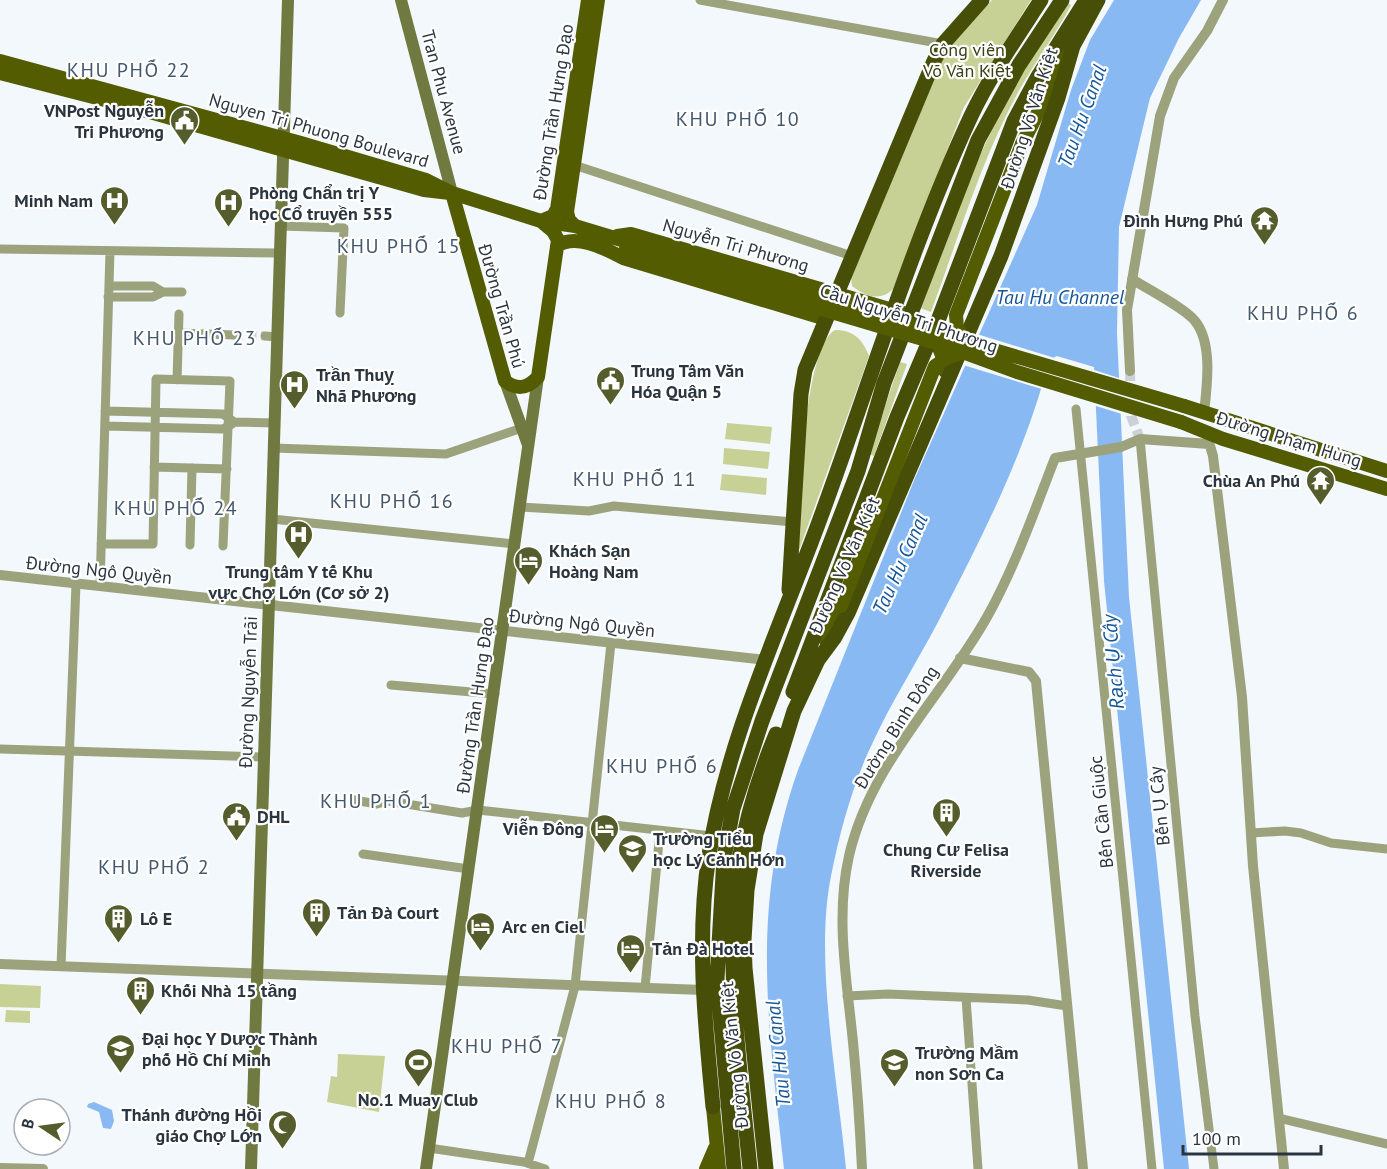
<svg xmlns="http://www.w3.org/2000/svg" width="1387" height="1169" font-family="'PT Sans',sans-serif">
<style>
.green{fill:#c7d195}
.water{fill:#88b9f2}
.pier{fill:#f3f8fd}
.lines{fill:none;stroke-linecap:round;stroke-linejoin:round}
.minor-tunnel{stroke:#cbd1d7;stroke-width:9;stroke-dasharray:9 4.5;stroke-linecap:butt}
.tertiary-tunnel{stroke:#cbd1d7;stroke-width:10;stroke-dasharray:10 5;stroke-linecap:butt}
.minor{stroke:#9ba27c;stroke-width:9}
.tertiary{stroke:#9ba27c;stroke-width:10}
.secondary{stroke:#70793f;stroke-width:12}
.primary{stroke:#535c01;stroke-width:14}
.trunk{stroke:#474e07;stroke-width:15}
.primary-bridge{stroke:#535c01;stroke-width:14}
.labels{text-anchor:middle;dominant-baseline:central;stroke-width:4.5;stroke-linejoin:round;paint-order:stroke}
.park-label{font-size:18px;fill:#3a4018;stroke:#fff}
.street-label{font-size:18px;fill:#2b3540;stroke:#fff}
.poi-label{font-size:18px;font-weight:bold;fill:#2b3540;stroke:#fff;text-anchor:start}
.neighbourhood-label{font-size:20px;letter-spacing:1.5px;fill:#43586f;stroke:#fff}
.water-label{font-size:20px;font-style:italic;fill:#165696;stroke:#fff}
</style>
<rect width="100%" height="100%" fill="#f3f8fd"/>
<!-- green -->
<path class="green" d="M992,0H1031L964,107L893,289C880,302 865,296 852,286L851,277L947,49Z
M1067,2L1071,5C1056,34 1037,59 1021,87C981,158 959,237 931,312L920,308L974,168L1008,96Z
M835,330C854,330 863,340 869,356L798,553H795C799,512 803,347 835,330Z
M900,362L907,364L874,456L869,454Z
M727,423L772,427L770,444L725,439Z
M724,448L770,452L768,469L723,464Z
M722,474L767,478L766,495L720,490Z
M0,984L41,986L40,1008L0,1007Z
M6,1010L30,1011V1023L5,1022Z
M338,1054L385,1056L379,1112L327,1102L331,1076L337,1077Z"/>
<!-- water -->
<path class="water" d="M1114,0H1201L1179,38L1150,98L1142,131L1119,227L1117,333L1129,597L1189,1169H1164L1104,581L1094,367L1057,356L1049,360C1026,452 981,539 938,622C917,662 892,701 873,742C853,783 840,831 831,876C814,961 838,1081 846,1169H784C769,1028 749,908 798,770L915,478L1037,205L1071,90L1090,40Z
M94,1102L112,1110L114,1121L111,1129L103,1128L99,1112L87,1107L88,1104Z"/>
<!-- pier -->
<path class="pier" d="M977,334L1087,368L1058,359L1052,362L1045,390L963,365Z
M1091,369L1122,379L1125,415L1093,405Z"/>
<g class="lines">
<!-- minor-tunnel -->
<path class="minor-tunnel" d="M234,335L265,336"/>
<!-- tertiary-tunnel -->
<path class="tertiary-tunnel" d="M1130,371L1131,416L1140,439"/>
<!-- minor -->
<path class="minor" d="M700,0L943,44
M574,165L852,256
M281,226L344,228L340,313
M0,249L279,253
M109,286H153L163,292
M108,297H153L163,292H182
M179,333L234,335
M265,336L277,337
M177,380L179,314
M1076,409L1152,1169
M105,411L223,414L234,422L275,423
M105,426L223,429L232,424
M1140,439L1195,1016L1214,1169
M274,448L446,454L522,428
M154,467L227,469
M520,507L589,511L614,506L793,522
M272,519L515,544
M101,544H153L156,379L230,381L223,546
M190,545L192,468
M100,586L110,251
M391,685L495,694
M0,749L264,757
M354,800L377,804L388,801L462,813L478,810L712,836
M1251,833L1285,831L1301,833L1331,843L1387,849
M363,854L469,869
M61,966L76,584
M645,988L660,831
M847,996L888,994L1028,1000L1067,1006
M966,998L978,1169
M1279,1118L1387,1144
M429,1148L524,1162L545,1169
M528,1163L575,986L611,643"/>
<!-- tertiary -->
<path class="tertiary" d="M1132,279C1147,289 1185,308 1195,321C1213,343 1207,386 1204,413
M1130,371L1127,310L1160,116L1174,78L1207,31L1223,0
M1208,439L1213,456L1242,697L1253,866L1284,1169
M0,575L767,660
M960,658L1029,672L1036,681L1083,1169
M0,964L703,990
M0,1168L43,1169
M862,1169C860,1127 857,1084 853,1042C847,981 835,917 849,856C870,764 942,697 987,617C1015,567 1034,512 1055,458L1121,447L1140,439L1209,444"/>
<!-- secondary -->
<path class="secondary" d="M401,0L452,193
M505,381L528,445
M251,1169L288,0
M426,1169L538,377"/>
<!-- primary -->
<path class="primary" d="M0,61L301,143L426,180L452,193L541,221L575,226L628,242
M0,73L132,107L424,190L450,193
M1022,144L1069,52
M452,193L505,381C517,390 527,389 538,377L558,240L553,231L541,221
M541,221L553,216L557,209L588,0
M575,226L569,220L567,212L598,0
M617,236L631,234L910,315C929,324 944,351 945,371
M557,246C575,233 605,248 623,258L826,319
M1184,406L1387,471
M1181,422L1223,439L1387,489
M826,641L841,606
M713,1107L719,1169
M706,1169L715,1148"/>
<!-- trunk -->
<path class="trunk" d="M789,590L801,394L805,370L934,61L943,44L982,0
M793,692L897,417L939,318L1014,121L1037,78L1086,0
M713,1107C705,1024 696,939 709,855C727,739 780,628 820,519C869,386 911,245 971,116C990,76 1017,37 1041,0
M734,1169L717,979L724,858L733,809L762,721L858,471L884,383L978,140L1019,65L1062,0
M750,1169C740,1067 724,963 739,860C746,818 760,773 776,734
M766,1169L745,968L744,940L747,890L756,834L794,711L818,660L835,637L848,613L1001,256L1058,98L1073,46L1098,0"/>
<!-- primary-bridge -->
<path class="primary-bridge" d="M637,245L1184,406
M625,251L943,345L1017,372L1181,422
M967,342L957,328L956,315L1022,144
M841,606L935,366L947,358L963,352"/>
</g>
<!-- icons -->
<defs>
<symbol id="civic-pin" viewBox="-11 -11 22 30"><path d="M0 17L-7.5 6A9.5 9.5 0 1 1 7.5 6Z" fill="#565d2c" stroke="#fff"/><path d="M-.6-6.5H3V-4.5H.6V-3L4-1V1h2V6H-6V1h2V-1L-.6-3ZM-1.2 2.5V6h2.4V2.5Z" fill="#fff"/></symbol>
<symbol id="hospital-pin" viewBox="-11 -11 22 30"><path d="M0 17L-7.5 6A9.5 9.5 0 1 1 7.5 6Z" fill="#565d2c" stroke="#fff"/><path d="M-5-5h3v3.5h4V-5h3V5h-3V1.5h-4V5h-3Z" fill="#fff"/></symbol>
<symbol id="temple-pin" viewBox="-11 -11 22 30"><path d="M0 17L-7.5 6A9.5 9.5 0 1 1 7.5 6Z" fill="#565d2c" stroke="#fff"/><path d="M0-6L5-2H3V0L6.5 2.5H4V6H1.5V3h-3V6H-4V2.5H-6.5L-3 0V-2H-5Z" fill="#fff"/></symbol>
<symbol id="hotel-pin" viewBox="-11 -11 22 30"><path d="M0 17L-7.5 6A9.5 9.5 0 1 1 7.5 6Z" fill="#565d2c" stroke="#fff"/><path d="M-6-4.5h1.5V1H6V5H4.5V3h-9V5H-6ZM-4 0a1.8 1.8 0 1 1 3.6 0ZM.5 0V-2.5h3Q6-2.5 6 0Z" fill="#fff"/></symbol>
<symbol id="building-pin" viewBox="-11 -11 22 30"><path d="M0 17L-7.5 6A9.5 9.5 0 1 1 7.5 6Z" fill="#565d2c" stroke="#fff"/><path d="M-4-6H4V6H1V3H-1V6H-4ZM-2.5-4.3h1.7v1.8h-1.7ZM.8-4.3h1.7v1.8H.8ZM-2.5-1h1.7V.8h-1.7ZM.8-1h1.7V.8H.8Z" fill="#fff"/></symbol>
<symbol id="school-pin" viewBox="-11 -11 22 30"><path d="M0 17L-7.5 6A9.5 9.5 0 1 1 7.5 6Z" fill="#565d2c" stroke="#fff"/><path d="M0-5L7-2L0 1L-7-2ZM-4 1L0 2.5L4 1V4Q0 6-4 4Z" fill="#fff"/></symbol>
<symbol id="university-pin" viewBox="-11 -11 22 30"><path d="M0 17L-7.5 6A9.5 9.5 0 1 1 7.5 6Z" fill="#565d2c" stroke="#fff"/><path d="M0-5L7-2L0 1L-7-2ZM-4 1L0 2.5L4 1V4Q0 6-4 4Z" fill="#fff"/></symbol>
<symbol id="stadium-pin" viewBox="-11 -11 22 30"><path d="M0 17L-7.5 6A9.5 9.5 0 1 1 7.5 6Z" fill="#565d2c" stroke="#fff"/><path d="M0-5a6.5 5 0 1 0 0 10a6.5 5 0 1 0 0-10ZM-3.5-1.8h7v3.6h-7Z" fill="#fff"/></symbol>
<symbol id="mosque-pin" viewBox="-11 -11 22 30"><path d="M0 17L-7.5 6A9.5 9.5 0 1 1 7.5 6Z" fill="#565d2c" stroke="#fff"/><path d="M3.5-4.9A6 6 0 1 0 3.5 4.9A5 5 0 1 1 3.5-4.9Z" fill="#fff"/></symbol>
</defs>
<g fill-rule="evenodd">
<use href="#civic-pin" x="168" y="104" width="33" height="45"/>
<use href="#hospital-pin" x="98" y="184" width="33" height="45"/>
<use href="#hospital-pin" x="212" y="186" width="33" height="45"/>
<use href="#temple-pin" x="1248" y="204" width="33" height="45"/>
<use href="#civic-pin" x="594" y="364" width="33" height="45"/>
<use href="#hospital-pin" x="278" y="368" width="33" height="45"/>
<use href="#temple-pin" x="1304" y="464" width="33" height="45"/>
<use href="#hospital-pin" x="282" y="518" width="33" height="45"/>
<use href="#hotel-pin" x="512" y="544" width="33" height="45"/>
<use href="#building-pin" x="930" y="796" width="33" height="45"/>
<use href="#civic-pin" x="220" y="800" width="33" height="45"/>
<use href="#hotel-pin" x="588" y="812" width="33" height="45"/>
<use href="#school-pin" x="616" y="832" width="33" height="45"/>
<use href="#building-pin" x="300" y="896" width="33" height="45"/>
<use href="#building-pin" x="102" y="902" width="33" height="45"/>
<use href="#hotel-pin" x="464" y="910" width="33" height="45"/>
<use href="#hotel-pin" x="614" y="932" width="33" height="45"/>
<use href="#building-pin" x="124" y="974" width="33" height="45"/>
<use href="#university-pin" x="104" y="1032" width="33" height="45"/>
<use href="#stadium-pin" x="402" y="1046" width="33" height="45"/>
<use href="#school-pin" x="878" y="1046" width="33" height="45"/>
<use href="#mosque-pin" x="266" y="1108" width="33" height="45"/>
</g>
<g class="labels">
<!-- park labels -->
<g class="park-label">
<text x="967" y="49">Công viên<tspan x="967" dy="21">Võ Văn Kiệt</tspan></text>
</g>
<!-- street labels -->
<g class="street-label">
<text transform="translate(444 92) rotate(75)">Tran Phu Avenue</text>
<text transform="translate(553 112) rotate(-81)">Đường Trần Hưng Đạo</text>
<text transform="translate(1029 118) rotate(-72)">Đường Võ Văn Kiệt</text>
<text transform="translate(319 130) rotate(16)">Nguyen Tri Phuong Boulevard</text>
<text transform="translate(736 245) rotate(16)">Nguyễn Tri Phương</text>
<text transform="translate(502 306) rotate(74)">Đường Trần Phú</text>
<text transform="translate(909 318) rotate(18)">Cầu Nguyễn Tri Phương</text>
<text transform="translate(1289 439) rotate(17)">Đường Phạm Hùng</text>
<text transform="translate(844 565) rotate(-66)">Đường Võ Văn Kiệt</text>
<text transform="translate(99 570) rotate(6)">Đường Ngô Quyền</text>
<text transform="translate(582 623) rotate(6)">Đường Ngô Quyền</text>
<text transform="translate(248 692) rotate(-88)">Đường Nguyễn Trãi</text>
<text transform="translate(475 705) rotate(-82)">Đường Trần Hưng Đạo</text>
<text transform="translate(896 727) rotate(-58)">Đường Bình Đông</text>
<text transform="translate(1159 806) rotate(-96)">Bến Ụ Cây</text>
<text transform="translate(1101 812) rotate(-96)">Bến Cần Giuộc</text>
<text transform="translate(734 1055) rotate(-96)">Đường Võ Văn Kiệt</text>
</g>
<!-- poi labels -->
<g class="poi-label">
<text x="164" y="110" text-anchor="end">VNPost Nguyễn<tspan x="164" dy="21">Tri Phương</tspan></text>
<text x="249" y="192">Phòng Chẩn trị Y<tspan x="249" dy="21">học Cổ truyền 555</tspan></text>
<text x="93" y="200" text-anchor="end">Minh Nam</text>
<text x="1243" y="220" text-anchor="end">Đình Hưng Phú</text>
<text x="631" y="370">Trung Tâm Văn<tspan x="631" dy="21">Hóa Quận 5</tspan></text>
<text x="316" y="374">Trần Thuỵ<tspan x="316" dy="21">Nhã Phương</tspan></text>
<text x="1300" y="480" text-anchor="end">Chùa An Phú</text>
<text x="549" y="550">Khách Sạn<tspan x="549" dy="21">Hoàng Nam</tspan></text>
<text x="299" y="571" text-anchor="middle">Trung tâm Y tế Khu<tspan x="299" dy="21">vực Chợ Lớn (Cơ sở 2)</tspan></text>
<text x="257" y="816">DHL</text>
<text x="584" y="828" text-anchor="end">Viễn Đông</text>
<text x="653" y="838">Trường Tiểu<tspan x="653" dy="21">học Lý Cảnh Hớn</tspan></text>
<text x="946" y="849" text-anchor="middle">Chung Cư Felisa<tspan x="946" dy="21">Riverside</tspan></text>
<text x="337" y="912">Tản Đà Court</text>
<text x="140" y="918">Lô E</text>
<text x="502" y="926">Arc en Ciel</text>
<text x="652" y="948">Tản Đà Hotel</text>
<text x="161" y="990">Khối Nhà 15 tầng</text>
<text x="142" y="1038">Đại học Y Dược Thành<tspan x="142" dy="21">phố Hồ Chí Minh</tspan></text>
<text x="915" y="1052">Trường Mầm<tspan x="915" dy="21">non Sơn Ca</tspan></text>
<text x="418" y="1099" text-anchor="middle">No.1 Muay Club</text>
<text x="262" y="1114" text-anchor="end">Thánh đường Hồi<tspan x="262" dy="21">giáo Chợ Lớn</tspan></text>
</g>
<!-- neighbourhood labels -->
<g class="neighbourhood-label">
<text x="129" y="70">KHU PHỐ 22</text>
<text x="738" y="119">KHU PHỐ 10</text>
<text x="399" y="246">KHU PHỐ 15</text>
<text x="1303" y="313">KHU PHỐ 6</text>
<text x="195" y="338">KHU PHỐ 23</text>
<text x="635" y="479">KHU PHỐ 11</text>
<text x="392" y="501">KHU PHỐ 16</text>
<text x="176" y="508">KHU PHỐ 24</text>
<text x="662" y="766">KHU PHỐ 6</text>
<text x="376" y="801">KHU PHỐ 1</text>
<text x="154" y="867">KHU PHỐ 2</text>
<text x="507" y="1046">KHU PHỐ 7</text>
<text x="611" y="1101">KHU PHỐ 8</text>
</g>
<!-- water labels -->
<g class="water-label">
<text transform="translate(1082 116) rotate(-70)">Tau Hu Canal</text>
<text x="1060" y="297">Tau Hu Channel</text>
<text transform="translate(900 564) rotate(-66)">Tau Hu Canal</text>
<text transform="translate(1113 662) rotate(-95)">Rạch Ụ Cây</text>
<text transform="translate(778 1054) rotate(-96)">Tau Hu Canal</text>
</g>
</g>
<!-- north arrow -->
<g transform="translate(42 1127) rotate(283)"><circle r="28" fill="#ffffff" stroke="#aaaeb3" stroke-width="1.5"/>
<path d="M0-4.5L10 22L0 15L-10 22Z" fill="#565d2c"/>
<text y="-9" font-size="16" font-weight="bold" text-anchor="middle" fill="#2b3540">B</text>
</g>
<!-- scale -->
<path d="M1183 1145v9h138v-9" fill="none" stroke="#2b3540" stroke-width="3"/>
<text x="1192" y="1145" font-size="18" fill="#2b3540" stroke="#ffffff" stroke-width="4.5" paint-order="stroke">100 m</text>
</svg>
